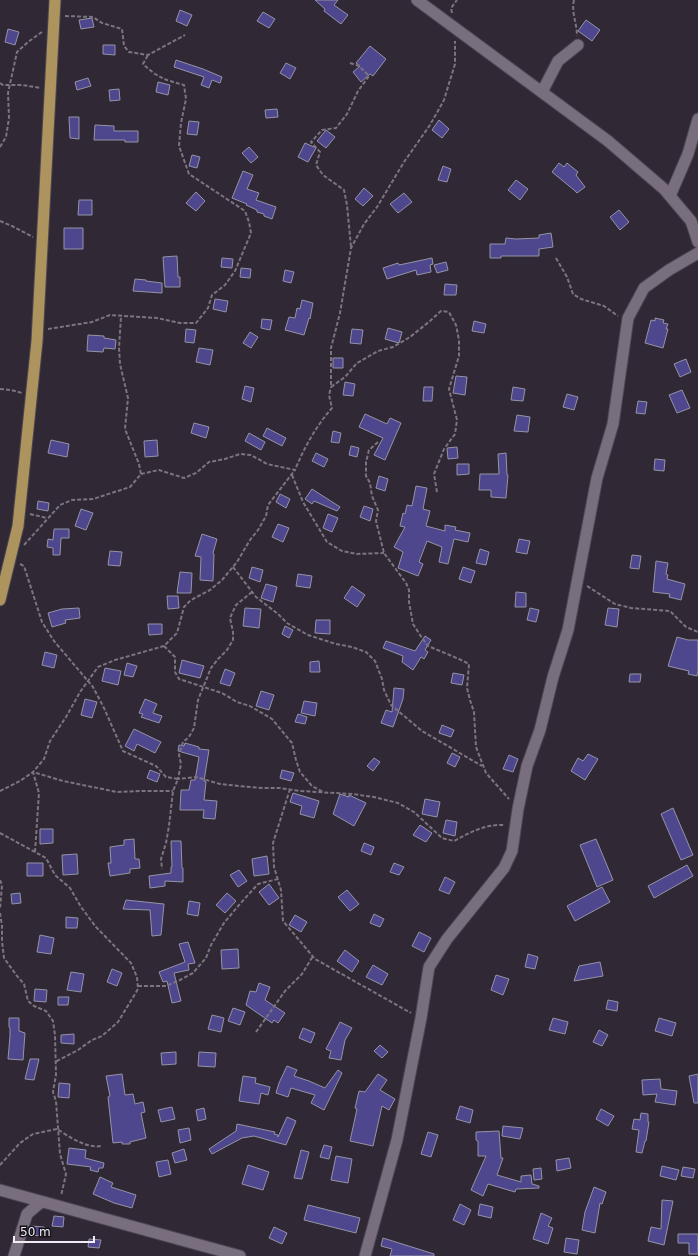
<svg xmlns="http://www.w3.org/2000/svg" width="698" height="1256" font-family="'DejaVu Sans',sans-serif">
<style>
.building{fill:#4e478e;stroke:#9494a6}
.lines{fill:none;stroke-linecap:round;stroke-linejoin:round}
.minor-casing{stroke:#4d4650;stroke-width:13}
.primary-casing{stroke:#4d4650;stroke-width:13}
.path{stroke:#7c747f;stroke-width:2;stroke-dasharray:4 2;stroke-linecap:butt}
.minor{stroke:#786e7d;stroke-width:11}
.primary{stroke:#ad935d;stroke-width:11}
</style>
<rect width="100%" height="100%" fill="#312835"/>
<!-- building -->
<path class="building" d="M315,0H338L334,5L348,15L341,24L324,11L325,9Z
M180,10L192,15L187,26L176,21Z
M263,12L275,19L269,28L257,21Z
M92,18L94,27L81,29L79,20Z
M586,20L600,30L592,41L578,31Z
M8,29L19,32L15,45L5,42Z
M103,45H115V55L103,54Z
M370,46L386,59L373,76L370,74L361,82L353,72L360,66L356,63Z
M176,60L203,69L222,77L220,83L212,80L209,88L201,85L204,77L174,67Z
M286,63L296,68L290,79L280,73Z
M88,78L91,86L77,90L75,82Z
M158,82L170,85L168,95L156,92Z
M119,89L120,100L110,101L109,90Z
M277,109L278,117L266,118L265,110Z
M69,117H79V139L70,138Z
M439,120L449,129L442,138L432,130Z
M189,121L199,122L197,135L187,134Z
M95,125L114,126V131H138V142H125V140H94Z
M326,130L335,137L326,148L317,141Z
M305,143L316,148L308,162L298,157Z
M249,147L258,157L251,163L242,153Z
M192,155L200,157L197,168L189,166Z
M559,163L564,167L567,163L578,172L576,175L585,187L577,193L574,190L552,172Z
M443,166L451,169L447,182L438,180Z
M243,171L253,175L247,189L259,193L256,200L276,207L272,219L264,216V214L257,212V210L246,205L247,204L232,198Z
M516,180L528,189L520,200L508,190Z
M364,188L373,196L363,206L355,199Z
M196,192L205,201L196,211L186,203Z
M404,193L412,202L398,213L390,204Z
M79,200H92V215H78Z
M619,210L629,222L620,230L610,217Z
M64,228H83V249H64Z
M551,233L553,247L539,249V256H501V258H490V244H505L506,238L516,239L539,238V235Z
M177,256L178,277H180V287H165L163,257Z
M222,258L233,259L232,268L221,267Z
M432,258L433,264L430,265L431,272L417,275L416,270L387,279L383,268L398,263L399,265Z
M446,262L448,270L437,273L434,265Z
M241,268L251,269L250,278L240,277Z
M285,270L294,272L291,283L283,281Z
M135,279L146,280V281L162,283V293L133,291Z
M445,284L457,285L456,295H444Z
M215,299L228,301L226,312L213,309Z
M302,300L313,303L310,319L309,318L304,335L285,330L289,317L295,318L297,308L300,309Z
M655,318L664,320L663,323L668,324L666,329H668L663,348L645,343L651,320L655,321Z
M262,319L272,320L270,330L261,328Z
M474,321L486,324L484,333L472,331Z
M388,328L402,332L399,343L385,339Z
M186,329L196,330L194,343L185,342Z
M352,329L363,330L361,344L350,343Z
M250,332L258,337L251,348L243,343Z
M88,335L104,336V338L116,340L115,349L104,348L103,352L87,351Z
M199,348L213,350L210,365L196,362Z
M333,358H343V368H333Z
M686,359L691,372L680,377L674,364Z
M456,376L467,377L465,395L453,393Z
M345,382L355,384L353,396L343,395Z
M245,386L254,388L251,402L242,399Z
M424,387H433L432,401H423Z
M513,387L525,389L523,401L511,400Z
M682,390L690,408L677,413L669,395Z
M567,394L578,397L574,410L563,407Z
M638,401L647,402L645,414L636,413Z
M365,414L387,424L390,418L401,423L385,460L374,455L383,438L359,427Z
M517,415L530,417L528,432L514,431Z
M194,423L209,427L206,438L191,433Z
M267,428L286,438L282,446L263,436Z
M333,431L341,433L339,443L331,442Z
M249,433L265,442L261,450L245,441Z
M51,440L69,444L67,457L48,453Z
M157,440L158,456L145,457L144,441Z
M351,446L359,448L357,457L349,455Z
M457,447L458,458L448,459L447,448Z
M316,453L328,459L324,467L312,461Z
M506,453L507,475H508L506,498L491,497V490H479L480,474H499L498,454Z
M655,459L665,460L664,471L654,470Z
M457,464H469V474L457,475Z
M379,476L388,479L385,491L376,488Z
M416,486L427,488L423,509L430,511L426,526L445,531V525L456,527L455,530L470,533L468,542L454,539L448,564L439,562L442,547L427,541L419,562L423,564L418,576L398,568L403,552L394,547L405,527L400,526L403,513L405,514L407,505L412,506Z
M312,489L340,507L337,511L314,501L312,504L305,499Z
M280,494L290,499L286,508L276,502Z
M38,501L49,503L48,511L37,509Z
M364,506L373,509L370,521L360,517Z
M81,509L93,513L86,530L75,526Z
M328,514L338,518L332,532L323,528Z
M278,524L289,528L283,542L272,537Z
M54,529H69V538H61L60,555H53V548L47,547L48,539L53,540Z
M202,534L217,539L213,553L214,554L213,581L200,580L201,557L195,556Z
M519,539L530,541L527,554L516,552Z
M480,549L489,552L486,565L476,563Z
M110,551L122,552L120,566L108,565Z
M632,555L641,556L639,569L630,568Z
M656,561L668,563L666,574L668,575L667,579L685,584L681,600L669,597L670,594L653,592Z
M252,567L263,570L260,582L249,578Z
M463,567L475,571L471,583L459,579Z
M180,572L192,573L191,593H177Z
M298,574L312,576L310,588L296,586Z
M266,584L277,587L273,602L261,598Z
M352,586L365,595L357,607L344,598Z
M516,592L526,593V607H515Z
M167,596H178L179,608L168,609Z
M79,608L80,618L65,620L66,623L52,627L48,613L62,609Z
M245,608L261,609L259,628L243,626Z
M530,608L539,610L536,622L527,620Z
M608,608L619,609L617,627L605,625Z
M316,620H330V634L315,633Z
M148,624H162V634L149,635Z
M285,626L293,630L289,638L282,634Z
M425,636L431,640L425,650L428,652L424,659L421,657L413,670L402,662L403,656L383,648L386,641L415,651Z
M677,637L688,640H698V671L697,676L688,674L689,671L668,666Z
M45,652L57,655L54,668L42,665Z
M182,660L204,666L200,678L179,673Z
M319,661L320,672H310V662Z
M127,663L137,666L133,677L124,675Z
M105,668L121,671L118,685L102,681Z
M225,669L235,673L230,686L220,683Z
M453,673L464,675L462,685L451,683Z
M630,674H641L640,682H629Z
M394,688L404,689L403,699L393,727L381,723L386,710L392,712Z
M261,691L274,695L269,710L256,706Z
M85,699L97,702L92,718L81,715Z
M145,699L157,704L153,713L162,716L159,723L141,717L143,714L139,713Z
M304,701L317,703L315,716L301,713Z
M298,714L307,717L305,724L295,722Z
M442,725L454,730L451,737L439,733Z
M134,729L161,742L155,753L137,744L134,751L125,746Z
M185,743L199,747V749L209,750L204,781L206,782L204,800L217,801L215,819L203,818L204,810H180L181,790H189L191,780H195L199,757L178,751L179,745L184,746Z
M452,753L460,757L455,767L447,763Z
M588,754L598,759L585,780L571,771L578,758L583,761Z
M509,755L518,759L513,772L503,769Z
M374,758L380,762L373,771L367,766Z
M150,770L160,774L157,782L147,778Z
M282,770L294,773L291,781L280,778Z
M293,793L319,801L314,818L300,814L302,806L290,802Z
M340,794L349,797V795L366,803L354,826L333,814Z
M425,799L440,802L437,817L422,814Z
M673,808L693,855L681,860L661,814Z
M446,820L457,822L455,836L443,833Z
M420,825L432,833L426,842L413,835Z
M40,829H53V843L40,844Z
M134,839L135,859H139L140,868L130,869V873L110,876L108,863H111L110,847L124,845V840Z
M596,839L613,880L597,887L580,845Z
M171,841H181L182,868H183V882L165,881V886L150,888L149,876L171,873V867H172Z
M364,843L374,847L371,855L361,851Z
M77,854L78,874L63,875L62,855Z
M267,856L269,874L254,876L252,859Z
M27,863H43V876H27Z
M394,863L404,867L399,875L390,872Z
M687,865L693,876L654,898L648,886Z
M239,870L247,881L238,887L230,875Z
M445,877L455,882L449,894L439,890Z
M269,884L279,898L269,905L259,892Z
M602,887L610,902L575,921L567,906Z
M347,890L359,904L350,911L338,897Z
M20,893L21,903L12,904L11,894Z
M227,893L236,901L225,913L216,905Z
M126,900L164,904L161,935L152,936L150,910L123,909Z
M189,901L200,903L198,916L187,914Z
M374,914L384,919L380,927L370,923Z
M295,915L307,922L301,932L289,925Z
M66,917L78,918L77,928H66Z
M419,932L431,938L424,952L412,946Z
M40,935L54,938L51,954L37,952Z
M188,942L195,963L188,964L189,970L174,973L181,1001L172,1003L167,981L163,982L159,972L185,962L179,944Z
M238,949L239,968L222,969L221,950Z
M345,950L359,961L352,972L337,961Z
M528,954L538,957L535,969L525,967Z
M600,962L603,976L574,981L579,966Z
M373,965L388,974L382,985L366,977Z
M112,969L122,973L117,986L107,982Z
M71,972L84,974L81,992L67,990Z
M496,975L509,979L503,995L491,990Z
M259,983L270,987L265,1000L285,1013L278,1023L274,1020L272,1023L246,1005L250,991L256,992Z
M35,989L47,990L46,1002L34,1001Z
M58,997H69L68,1005H58Z
M608,1000L618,1002L617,1011L606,1009Z
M233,1008L245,1012L240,1025L228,1021Z
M212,1015L224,1018L221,1032L208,1029Z
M9,1018H19V1031L25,1033L23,1060L8,1059L10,1036V1028L9,1027Z
M553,1018L568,1022L565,1034L549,1030Z
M659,1018L676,1023L672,1036L655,1031Z
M340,1022L352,1028L345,1040L341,1060L329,1058L331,1051L326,1049Z
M303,1028L315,1033L311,1043L299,1038Z
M599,1030L608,1035L602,1046L593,1042Z
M74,1034V1044L61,1043V1035Z
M380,1045L388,1052L382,1058L374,1051Z
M176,1052V1064L162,1065L161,1053Z
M199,1052L216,1053L215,1067L198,1066Z
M30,1059H39L34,1080L25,1079Z
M287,1066L297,1070L294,1076L309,1081L325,1088L338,1070L342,1073L324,1110L311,1103L315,1095L291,1088L288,1097L276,1093L279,1083Z
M122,1074L125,1095L133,1094L135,1104L143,1102L145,1112L141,1113L146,1138L130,1142V1144H122V1142L113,1143L108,1097L110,1096L106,1076Z
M378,1074L387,1080L380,1090L395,1099L389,1110L382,1106L373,1146L350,1141L357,1109L355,1108L359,1091L365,1092Z
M698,1074V1103H694L689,1076Z
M243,1076L256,1078L255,1083L270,1087L268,1095L261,1093L259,1104L239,1101Z
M660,1079L661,1089L677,1091L675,1105L655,1102L657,1094L643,1095L642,1080Z
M59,1083L70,1084L69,1098L58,1097Z
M460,1106L473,1110L470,1123L456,1119Z
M172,1107L175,1119L161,1122L158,1110Z
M204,1108L206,1119L198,1121L196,1110Z
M601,1109L614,1116L608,1126L596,1119Z
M641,1113L648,1114V1122H649L646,1141H645L642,1153L636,1152L639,1130L632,1129L634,1119L640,1120Z
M287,1117L296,1121L286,1145L254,1136L242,1138L212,1154L209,1149L236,1131L237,1124L275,1132L274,1134L278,1135V1137Z
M503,1126L523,1128L520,1139L502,1136Z
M189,1128L191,1140L180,1143L178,1130Z
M499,1131L501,1158H503L497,1175L521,1182V1176L531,1175L532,1184L539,1186V1188L516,1189L515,1192L488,1184L483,1196L471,1190L486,1156H478V1141L476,1140V1132Z
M428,1132L438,1135L431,1157L421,1154Z
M324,1145L332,1147L329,1159L320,1157Z
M69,1148L86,1150L85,1158L104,1163L103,1168H99L98,1172L90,1170L91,1167L67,1164Z
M184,1149L187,1160L175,1163L172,1153Z
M301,1150L309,1152L302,1179L294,1178Z
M336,1156L352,1159L348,1183L331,1180Z
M569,1158L571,1168L557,1171L556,1160Z
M168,1160L171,1174L159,1177L156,1162Z
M248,1165L269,1172L263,1190L242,1184Z
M662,1166L679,1170L676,1180L660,1176Z
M683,1167L695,1169L693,1178L681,1176Z
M541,1168L542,1179L534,1180L533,1169Z
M100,1177L113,1183L111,1187L136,1195L132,1208L114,1203L93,1194Z
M594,1187L606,1192L602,1204L600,1203L595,1233L582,1230L585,1212Z
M662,1200L673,1201L664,1245L648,1241L651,1227L661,1229Z
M460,1204L471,1210L464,1225L453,1220Z
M480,1204L493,1207L491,1218L478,1215Z
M308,1205L360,1218L356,1233L304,1220Z
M541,1213L552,1218L548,1226L553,1228L548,1244L533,1239Z
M54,1216L64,1217L63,1227L52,1226Z
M31,1226L44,1227L43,1236L30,1235Z
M274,1227L287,1233L282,1244L269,1238Z
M678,1234H698V1254H689V1243H678Z
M383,1238L434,1254V1256H390L392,1249L381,1246Z
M566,1238L579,1240L577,1254L564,1252Z
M89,1239L101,1240L99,1248L88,1247Z"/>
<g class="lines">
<defs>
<path id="minor" d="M417,0L608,141L664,189L691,221L698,242
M542,92L558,61L578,45
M670,196L688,154L698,119
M0,1190L240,1256
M14,1256L27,1214L41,1202
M365,1256L397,1140L421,1018L429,967L447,939L504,868L512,851L518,809L527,766L540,730L553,677L568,630L597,478L613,424L628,318L644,288L669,270L698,253"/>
<path id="primary" d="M0,600L18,526L37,341L55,0"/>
</defs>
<!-- minor casing -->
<use href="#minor" class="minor-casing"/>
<!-- primary casing -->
<use href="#primary" class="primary-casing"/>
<!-- path -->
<path class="path" d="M574,0C571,12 577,23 577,36
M452,13L451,8L457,0
M65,16L93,17L102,23L122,29L124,46L129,52L148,55L185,35
M350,63L359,66L369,76L358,91L347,114L336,128L322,130L311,142L320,152L316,165L323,175L344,190L347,205L351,247
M0,83L3,85H22L41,88
M0,147L6,137L9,118L8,93L17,52L28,42L42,32
M0,221L12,226L33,237
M556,258L567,277L573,294L581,299L604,306L618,316
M48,329L92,322L110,315L157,318L180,323H196L208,308L212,295L225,285L235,271L251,233L249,222L245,211L189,174L179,146L181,123L186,99L184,85C165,80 158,78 143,64L148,55
M0,389L11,390L22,393
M378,442L369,450L366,462V476L370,483L372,496L378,510L376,521L384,553L406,583L409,590V602L413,624L422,638L428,646L459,659L469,664L467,688L470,700L474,712L476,747L486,773L509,799
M141,474L159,470L184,478L196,473L209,462L225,459L240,454L251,455L267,464L295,470C304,448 316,426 332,408L329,395L331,387
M292,475L303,502L327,542L342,551L357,554L384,553
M437,492L434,474L444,449L455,434L457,420L449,389L459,356V340L456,325L449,312L441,311L430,321L410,337L393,347L378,351L357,363L345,377L331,387V348L340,313L351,248L364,224L377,207L404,162L430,125L444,100L455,64V41
M30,514L47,518
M24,545L60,505L72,500L93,499L130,487L141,474L139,464L125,429L128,398L120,364L119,348L121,316
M20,564L24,566L42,622L54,641L93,687L104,708L123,751L156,766L166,777L178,779L173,791L169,826L166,843L161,859L162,869
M233,567L256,597L278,614L287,623L308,635L336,644L352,647L366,652L375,661L382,679L384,690L391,705L422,731L482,766
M587,586L615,604L631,608L670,611L686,627L698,632
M252,592L236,605L230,618L233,632V640L227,650L218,659L211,668L198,700L194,728L189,737L183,742L179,755L181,764L178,779L196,777L220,784L239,786L263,788H280L300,791L352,794L374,797L398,803L414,812L442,838L454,841C471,832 485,824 505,825
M164,646L175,657V672L179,679L222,693L237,702L250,706L272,719L292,743L296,760L300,772L312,786L323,792
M290,789L273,843L274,867L281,890L283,921L315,959L411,1013
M0,791L20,781L33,772L44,759L50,741L66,717L80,692L98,667L115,660L164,646L177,633L184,607L191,600L210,590L222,580L237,562L250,540L258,530L266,516L268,505L295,470
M0,833L46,858L55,875L70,888L81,907L96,927L131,963L137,977L138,989L118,1022L102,1036L92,1040L78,1050L55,1062
M35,852L39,793L33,772L63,781L117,792L142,791H173
M0,880L2,885L0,909
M0,913L2,926V941L4,958L17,976L24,984L28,1001L34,1006L46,1011L53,1021L55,1035L56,1075L53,1092L56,1101L60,1154L66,1174L61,1196
M138,986H166L180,980L193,973L206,958L211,945L224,923L239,905L258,884L278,879
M256,1032L285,991L302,974L313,956
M0,1165L20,1143L33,1134L57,1129C68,1136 87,1149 101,1146"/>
<!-- minor -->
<use href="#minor" class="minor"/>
<!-- primary -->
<use href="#primary" class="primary"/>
</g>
<!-- scale -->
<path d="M14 1236v6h80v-6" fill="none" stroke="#f2ecf5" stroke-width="2"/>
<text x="20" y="1236" font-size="12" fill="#f2ecf5" stroke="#161318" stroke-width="3" paint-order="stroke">50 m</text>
</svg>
